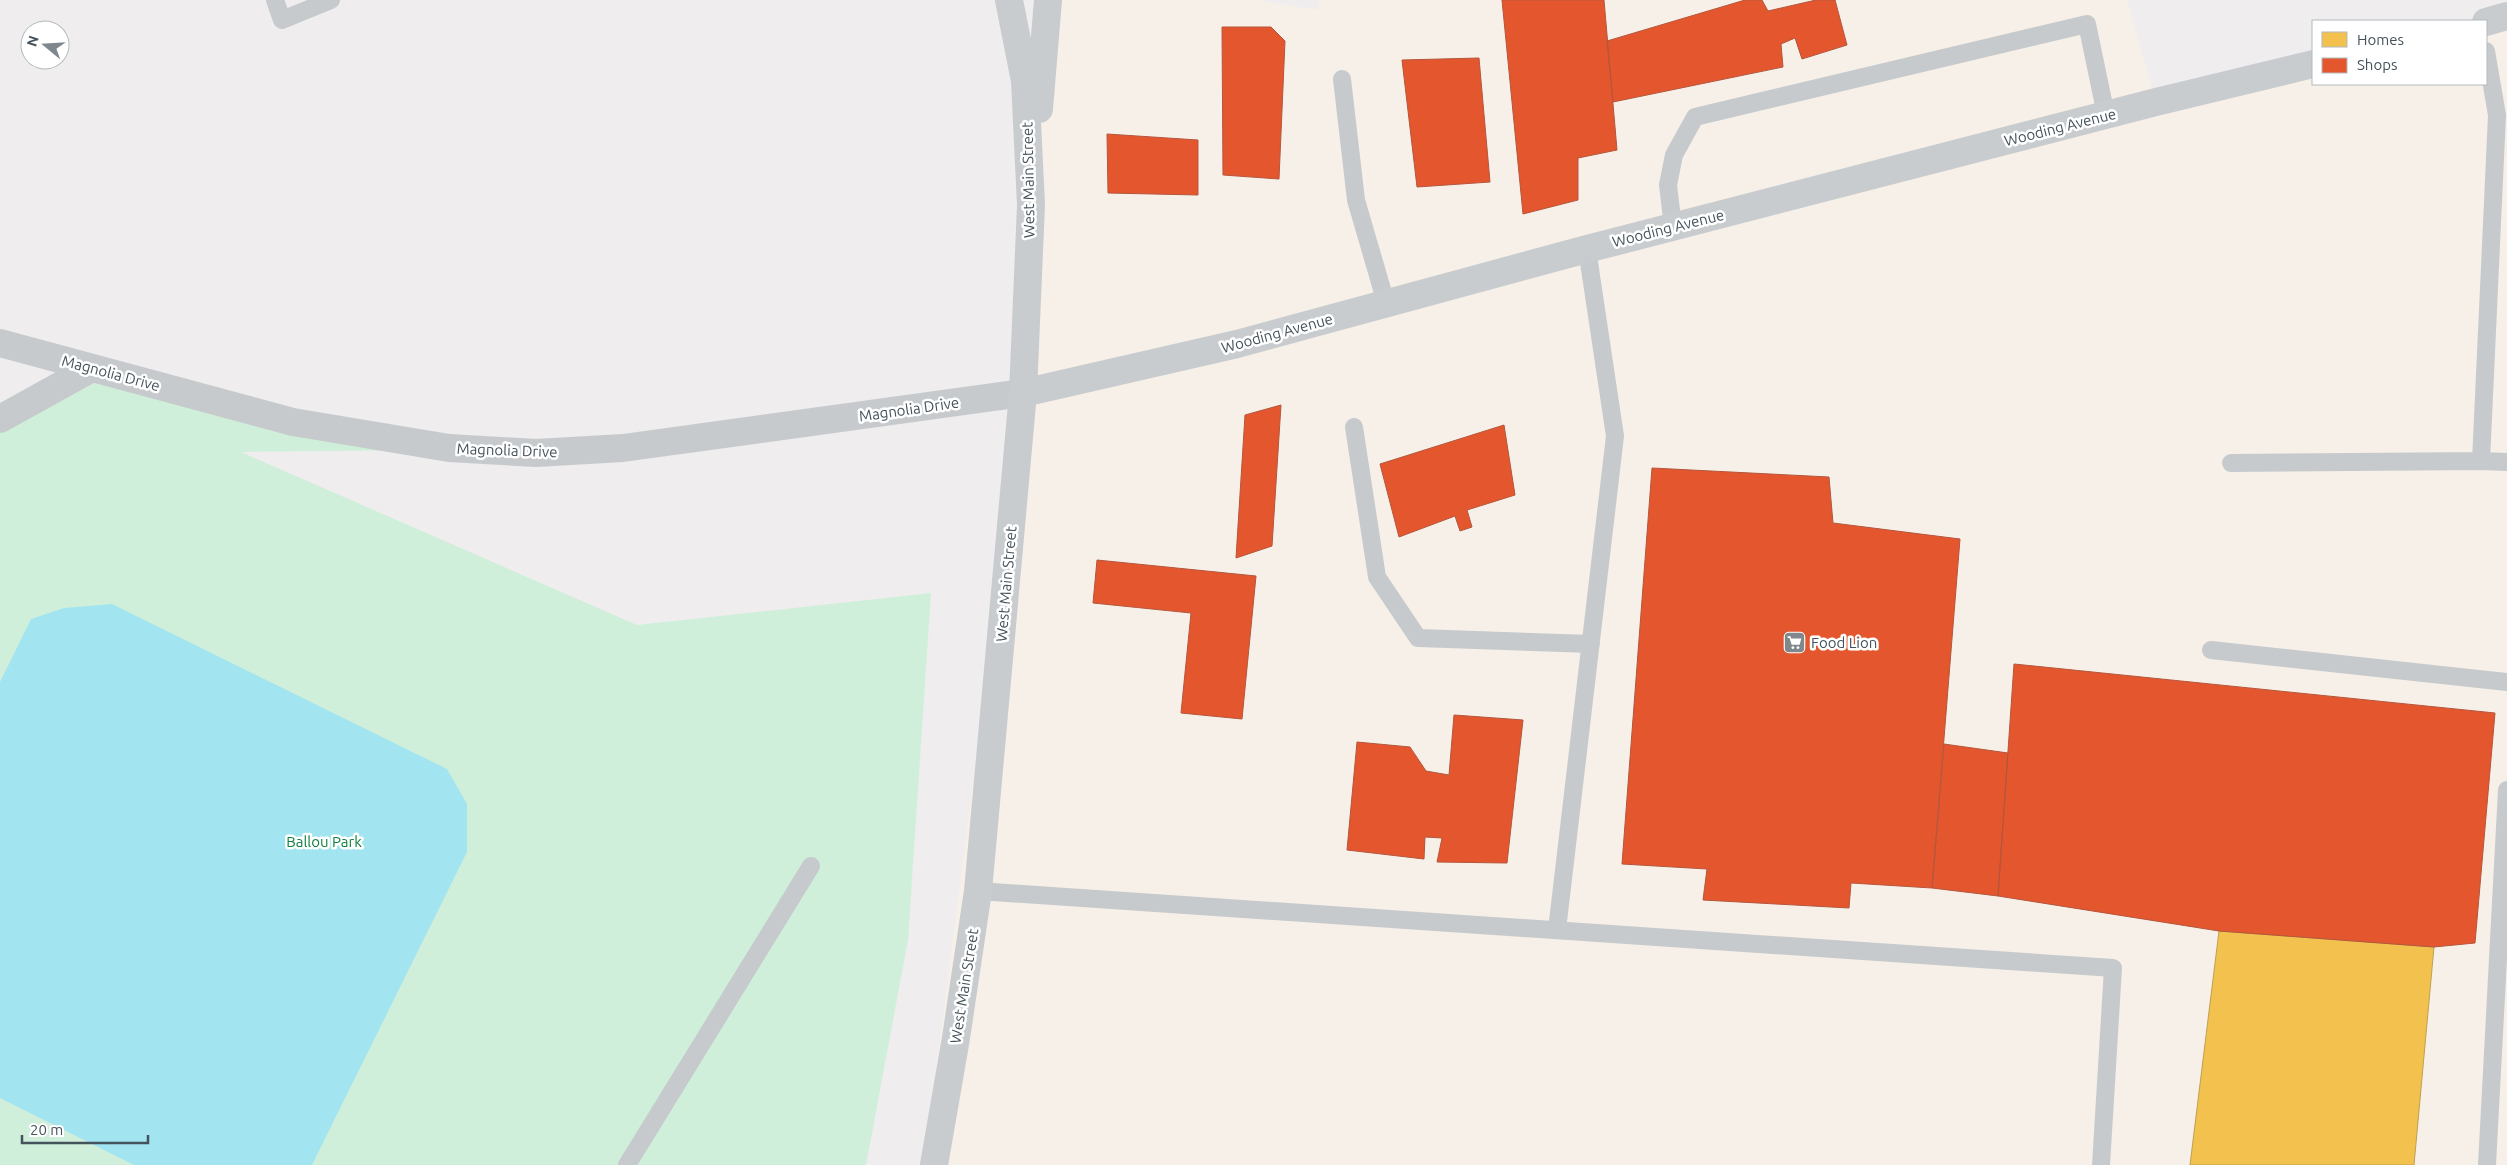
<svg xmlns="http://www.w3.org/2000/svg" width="2507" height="1165" font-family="Ubuntu,sans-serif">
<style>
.commercial{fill:#f7f0e8}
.green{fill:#d0efda}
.water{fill:#a2e5f0}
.homes{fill:#f2c14e;stroke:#bea052}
.shops{fill:#e4572e;stroke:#b4563c}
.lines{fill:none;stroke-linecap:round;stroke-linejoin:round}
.lane{stroke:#c7cacd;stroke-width:18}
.street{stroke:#c7cacd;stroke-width:28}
.secondary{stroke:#c9cccf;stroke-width:28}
.labels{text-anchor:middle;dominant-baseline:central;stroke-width:5;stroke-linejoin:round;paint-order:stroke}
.street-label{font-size:15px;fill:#44525b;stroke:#fff}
.poi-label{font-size:15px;fill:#44525b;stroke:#fff;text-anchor:start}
.park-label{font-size:15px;fill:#118040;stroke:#fff}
</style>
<rect width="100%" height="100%" fill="#efedee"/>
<!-- commercial -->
<path class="commercial" d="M1048,0H1257L1317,10L1321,0H2127L2156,102L2313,64V84H2486V22L2507,16V1165H924L1023,393Z"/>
<!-- green -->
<path class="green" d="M92,368L293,422L623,448L241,452L637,625L931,593L908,940L866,1165H0V419Z"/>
<!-- water -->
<path class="water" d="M112,604L447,769L467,804V852L312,1165H134L0,1098V682L31,619L64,608Z"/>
<!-- homes -->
<path class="homes" d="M2219,931L2434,947L2414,1165H2190Z"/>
<!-- shops -->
<path class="shops" d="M1502,0H1604L1617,150L1578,158V200L1523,214Z
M1745,0H1762L1768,11L1816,0H1835L1847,45L1802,59L1795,38L1781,44L1783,67L1613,102L1607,41Z
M1222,27H1271L1285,41L1279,179L1223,175Z
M1479,58L1490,182L1417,187L1402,60Z
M1107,134L1198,140V195L1108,193Z
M1281,405L1272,546L1236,558L1245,415Z
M1504,425L1515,495L1467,510L1472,527L1460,531L1455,516L1399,537L1380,464Z
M1652,468L1829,477L1833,523L1960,539L1932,888L1851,883L1849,908L1703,900L1707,869L1622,864Z
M1097,560L1256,576L1242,719L1181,713L1191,613L1093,603Z
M2014,664L2495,713L2475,943L2434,947L2219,931L1998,896Z
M1454,715L1523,720L1507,863L1437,862L1442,838L1425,837L1424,859L1347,850L1357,742L1410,747L1426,771L1449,775Z
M1944,744L2008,753L1998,896L1932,888Z"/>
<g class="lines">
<!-- lane -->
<path class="lane" d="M275,0L282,20L331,0
M2486,51L2497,115L2481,461L2507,462
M1342,79L1356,200L1386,303
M1673,227L1668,185L1674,155L1695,117L2087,24L2106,115
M1354,427L1377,577L1418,638L1591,644
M2231,463L2481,461
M2211,650L2507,682
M978,891L2113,968L2101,1165
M1557,930L1615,436L1587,249
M627,1165L811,866
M2487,1165L2507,790"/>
<!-- street -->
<path class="street" d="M0,343L293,422L449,448L536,453L623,448L1023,393
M0,419L92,368"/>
<!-- secondary -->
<path class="secondary" d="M2486,22L2507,16
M1039,109L1048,0
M1023,393L1237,344L1587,249L2156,102L2313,64
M934,1165L956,1038L978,891L1023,393L1031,205L1025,81L1009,0"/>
</g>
<!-- icons -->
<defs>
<symbol id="supermarket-square" viewBox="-11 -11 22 22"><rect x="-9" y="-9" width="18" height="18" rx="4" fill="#80888e" stroke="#fff"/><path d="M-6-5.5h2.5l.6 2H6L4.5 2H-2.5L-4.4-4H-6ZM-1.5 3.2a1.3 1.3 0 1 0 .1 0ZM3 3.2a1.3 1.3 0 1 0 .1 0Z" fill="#fff"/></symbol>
</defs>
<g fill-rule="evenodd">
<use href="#supermarket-square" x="1782" y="630" width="25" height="25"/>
</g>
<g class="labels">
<!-- street labels -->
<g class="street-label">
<text transform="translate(2060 127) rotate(-14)">Wooding Avenue</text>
<text transform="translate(1028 180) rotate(-91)">West Main Street</text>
<text transform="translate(1668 228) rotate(-14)">Wooding Avenue</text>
<text transform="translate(1277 333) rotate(-15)">Wooding Avenue</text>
<text transform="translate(111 373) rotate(15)">Magnolia Drive</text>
<text transform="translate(909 409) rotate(-8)">Magnolia Drive</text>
<text transform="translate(507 450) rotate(2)">Magnolia Drive</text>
<text transform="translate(1006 584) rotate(-85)">West Main Street</text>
<text transform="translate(964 986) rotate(-81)">West Main Street</text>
</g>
<!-- poi labels -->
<g class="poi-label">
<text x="1811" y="642">Food Lion</text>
</g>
<!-- park labels -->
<g class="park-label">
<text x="324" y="841">Ballou Park</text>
</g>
</g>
<!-- legend -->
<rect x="2312" y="20" width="175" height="65" fill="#ffffff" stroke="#b4babd"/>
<rect x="2322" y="32" width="25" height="15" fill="#f2c14e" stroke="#b4babd"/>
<text x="2357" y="45" font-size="15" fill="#44525b">Homes</text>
<rect x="2322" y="58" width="25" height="15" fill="#e4572e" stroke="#b4babd"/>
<text x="2357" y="70" font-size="15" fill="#44525b">Shops</text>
<!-- north arrow -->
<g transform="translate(45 45) rotate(288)"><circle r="24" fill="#ffffff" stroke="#b4babd"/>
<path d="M0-4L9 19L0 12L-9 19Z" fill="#80888e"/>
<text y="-8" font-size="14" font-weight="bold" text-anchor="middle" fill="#44525b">N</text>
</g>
<!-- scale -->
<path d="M22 1135v8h126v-8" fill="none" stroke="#44525b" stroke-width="2.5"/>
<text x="30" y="1135" font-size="15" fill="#44525b" stroke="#ffffff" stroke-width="4" paint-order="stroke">20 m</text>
</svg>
